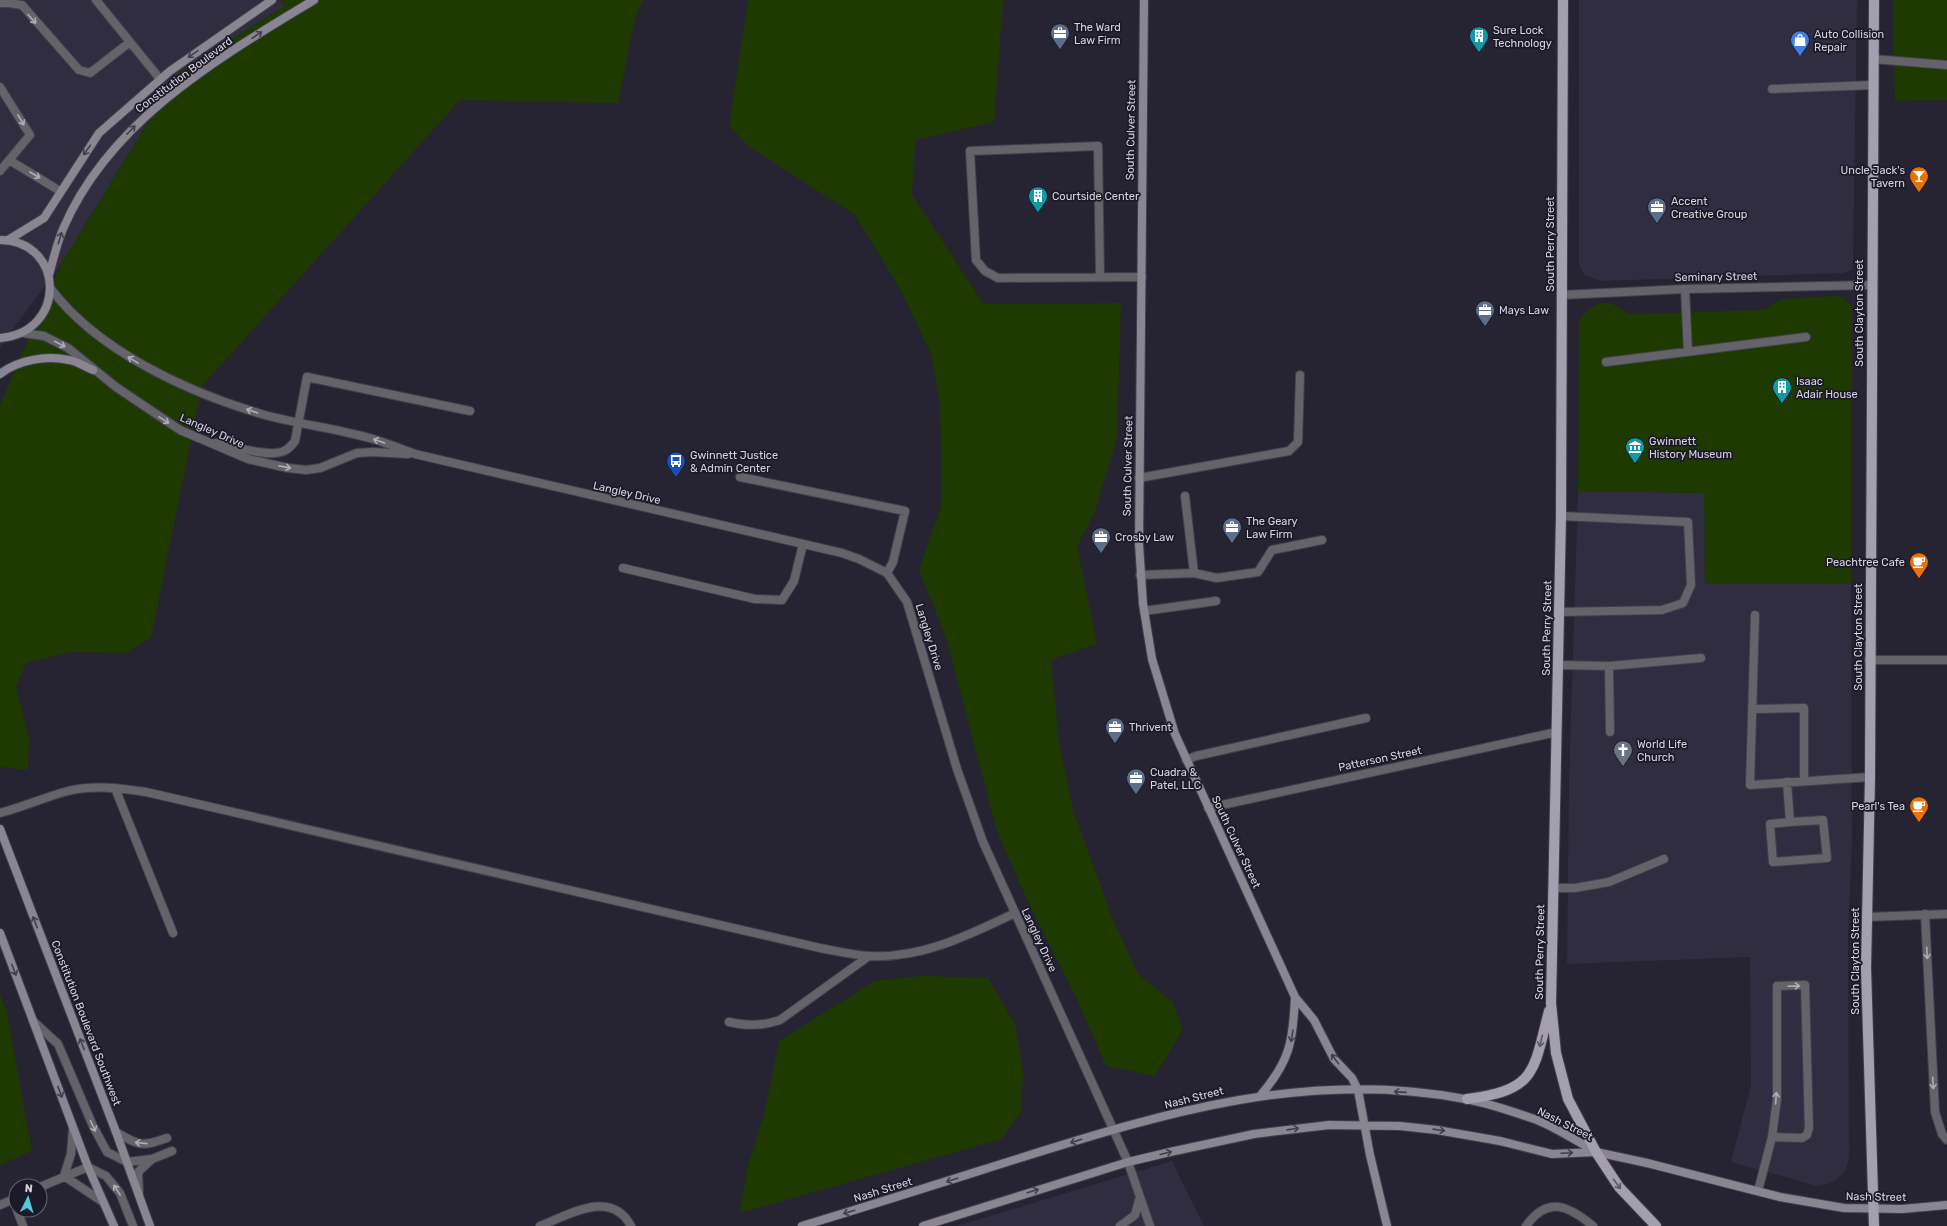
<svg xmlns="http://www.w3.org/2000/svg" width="1947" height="1226" font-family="Rubik,sans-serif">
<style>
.built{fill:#302d41}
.green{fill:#1e3a00}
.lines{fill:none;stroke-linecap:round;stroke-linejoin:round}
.lane-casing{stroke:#423f4e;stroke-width:10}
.street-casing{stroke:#423f4e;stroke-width:10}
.secondary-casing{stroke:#423f4e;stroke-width:10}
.primary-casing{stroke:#423f4e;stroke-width:12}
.lane{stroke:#65636a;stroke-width:8}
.street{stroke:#65636a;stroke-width:8}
.secondary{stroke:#898591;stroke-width:8}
.primary{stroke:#a49faf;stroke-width:10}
.oneway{stroke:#aeacb5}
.oneway2{stroke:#423f4d}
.oneway3{stroke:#595665}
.labels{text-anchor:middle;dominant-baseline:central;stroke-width:3.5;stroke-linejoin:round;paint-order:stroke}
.poi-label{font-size:11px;fill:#d5d4de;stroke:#1c1a28;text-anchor:start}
.street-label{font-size:11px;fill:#d5d4de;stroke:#1c1a28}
</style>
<rect width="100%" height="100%" fill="#262332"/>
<!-- built -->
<path class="built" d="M0,0H280L285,6L179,72L61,264L0,347Z
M1579,0H1857L1853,264L1851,270L1843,273L1601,281L1584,275L1579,264Z
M1578,491L1704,493L1705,584H1851L1852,842L1848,938L1849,1158L1846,1170L1836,1180L1828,1184L1817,1186L1731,1162L1751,1085L1750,957L1567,964L1569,779Z
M1172,1161L1204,1226H957Z"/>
<!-- green -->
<path class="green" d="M280,0H643L634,22L618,103L460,100L202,386L151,638L125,653L71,652L26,663L16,687L29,739L28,770L0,767V405L61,264L179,72L285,6Z
M748,0H1003L994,122L915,140L912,195L984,304L1121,303L1117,438L1094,514L1077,546L1097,644L1051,660L1059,742L1073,810L1112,917L1138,974L1173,1002L1183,1029L1155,1076L1106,1066L1076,997L1028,902L996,828L946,637L919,570L942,504L940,405L931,354L901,290L855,215L747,145L729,125Z
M1893,0H1947V100L1895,101Z
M1837,296L1842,297L1852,306L1851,584H1705L1704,493L1578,491L1579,321C1585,310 1598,300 1612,304C1619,307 1624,313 1632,314L1761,310L1767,308L1782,299Z
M921,976L988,978L1015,1024L1023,1071L1021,1112L1002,1139L740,1213L746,1172L765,1111L779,1041L875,981Z
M0,993L7,1012L32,1151L0,1165Z"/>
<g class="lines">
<defs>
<path id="lane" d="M96,0L160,79
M0,3H9L22,5L79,70L90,73L130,42
M1873,59L1947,65
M0,87L30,135L0,171
M1772,89L1873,85
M9,160L60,191
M1100,277L1098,146L970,151L976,260L985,271L998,278L1142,277
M1685,289L1688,352
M1606,362L1806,337
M216,443C233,446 269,458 284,451C289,449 292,445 295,441L307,377L470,411
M740,477L905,511L893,562L887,573
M1139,478L1289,451L1298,442L1300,375
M1185,496L1194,573
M623,568L755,599L782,600L794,581L803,544
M1140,575L1194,573L1217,578L1258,572L1272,550L1322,540
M1144,611L1216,601
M1560,612L1662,610L1683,603L1691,585L1688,522L1561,516
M1755,615L1750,785L1870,777
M1559,665L1609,666L1701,658
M1609,666L1610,732
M1753,709L1804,708V781
M1186,760L1196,756L1366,718
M1787,782L1790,822L1770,824L1773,862L1827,858L1823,820L1790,822
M115,788L173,933
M0,813C23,807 45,797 68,791C94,785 120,788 146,792L820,948C836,951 853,955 869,956C921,959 969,935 1015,913
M1554,888H1575L1609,882L1664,859
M1925,914L1935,1112L1942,1134L1947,1140
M33,1021L58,1044L93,1126L107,1152L127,1162L152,1159L172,1151
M729,1022C748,1026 762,1026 780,1020L869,956
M73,1128L71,1154L64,1176L103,1202
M116,1132C140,1146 141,1147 167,1138
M1128,1162L1150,1226
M40,1187L88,1167L106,1176L120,1193L133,1226
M1758,1191L1772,1137L1777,1099V986L1805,985L1809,1128L1807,1135L1802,1138L1772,1137
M139,1192L138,1172L152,1159
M0,1205L16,1198
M17,1210L23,1226
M540,1226C569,1215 611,1188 631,1226
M1120,1226L1135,1215L1139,1200
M1526,1226C1548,1195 1569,1206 1593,1226"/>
<path id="street" d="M51,289C97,350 185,391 258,413C295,424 335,428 373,439C387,443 401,449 415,454L842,553L859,559L887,573L907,602L957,769L983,842L1128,1162
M1562,295L1685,289L1871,285
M23,333L44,336L68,348L116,387L180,430L248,459L288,468L306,470L320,468L357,453L373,452L408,454
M1869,660H1947
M1208,808L1557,732
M1867,917L1947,914"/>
<path id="secondary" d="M1144,0L1139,544L1143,604L1152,659L1175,734L1295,997L1314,1020L1334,1059L1352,1078L1358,1090L1370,1155L1387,1226
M0,240C66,241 67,333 0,338
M8,240L44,218L99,133L170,71L272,0
M49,275C53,260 57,243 63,229C109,121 218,58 314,0
M0,374C18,360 46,355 69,360C77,361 85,367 93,370
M0,829L116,1132L150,1226
M0,933L88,1167L114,1226
M1260,1096C1290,1061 1293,1042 1295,997
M802,1226C875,1204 947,1181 1020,1158C1167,1112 1309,1069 1465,1099C1489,1103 1514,1112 1537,1120C1557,1128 1576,1141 1595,1151
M923,1226L1128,1162L1170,1152L1254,1134L1329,1125L1400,1126L1437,1130L1500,1141L1552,1154L1596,1152L1647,1163L1780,1197L1844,1208L1902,1209L1947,1205"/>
<path id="primary" d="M1563,0L1561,516L1551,1003L1556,1053L1568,1099L1596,1152L1619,1187L1656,1226
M1874,0L1870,777L1866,968L1874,1226
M1467,1099C1536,1090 1533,1073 1549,1011"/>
</defs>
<!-- lane casing -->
<use href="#lane" class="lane-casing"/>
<!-- street casing -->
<use href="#street" class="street-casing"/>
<!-- secondary casing -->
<use href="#secondary" class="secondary-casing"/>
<!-- primary casing -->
<use href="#primary" class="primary-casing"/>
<!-- lane -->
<use href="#lane" class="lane"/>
<!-- street -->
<use href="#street" class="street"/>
<!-- secondary -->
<use href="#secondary" class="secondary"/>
<!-- primary -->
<use href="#primary" class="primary"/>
</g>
<!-- one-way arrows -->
<defs><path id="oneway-shaft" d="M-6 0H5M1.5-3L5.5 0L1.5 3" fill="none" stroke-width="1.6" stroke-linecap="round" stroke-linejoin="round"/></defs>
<g class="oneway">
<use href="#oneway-shaft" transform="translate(32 19) rotate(48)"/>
<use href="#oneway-shaft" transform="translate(21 120) rotate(59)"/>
<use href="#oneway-shaft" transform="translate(35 175) rotate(30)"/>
<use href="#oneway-shaft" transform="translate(60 344) rotate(27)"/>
<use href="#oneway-shaft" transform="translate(133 360) rotate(-149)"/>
<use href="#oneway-shaft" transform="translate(252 411) rotate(-161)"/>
<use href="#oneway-shaft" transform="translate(164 420) rotate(32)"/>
<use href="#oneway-shaft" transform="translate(379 441) rotate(-161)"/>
<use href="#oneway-shaft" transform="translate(285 467) rotate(11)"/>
<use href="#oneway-shaft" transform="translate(1927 953) rotate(87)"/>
<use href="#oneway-shaft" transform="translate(1794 986) rotate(-2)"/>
<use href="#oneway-shaft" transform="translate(1933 1083) rotate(87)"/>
<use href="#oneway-shaft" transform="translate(1776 1098) rotate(-86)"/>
<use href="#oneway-shaft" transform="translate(93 1126) rotate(64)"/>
<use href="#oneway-shaft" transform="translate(141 1143) rotate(-174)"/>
<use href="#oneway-shaft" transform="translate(117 1190) rotate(-123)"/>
</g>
<g class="oneway2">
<use href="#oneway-shaft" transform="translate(257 35) rotate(-34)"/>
<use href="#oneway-shaft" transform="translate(193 54) rotate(145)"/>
<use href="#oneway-shaft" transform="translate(131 130) rotate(-45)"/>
<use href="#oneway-shaft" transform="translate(87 150) rotate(125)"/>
<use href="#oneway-shaft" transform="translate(60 238) rotate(-73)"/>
<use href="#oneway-shaft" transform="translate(35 922) rotate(-111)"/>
<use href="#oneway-shaft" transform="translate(14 970) rotate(69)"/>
<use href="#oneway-shaft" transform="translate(1292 1036) rotate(100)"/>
<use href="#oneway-shaft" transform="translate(82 1044) rotate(-111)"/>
<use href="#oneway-shaft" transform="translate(1335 1059) rotate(-126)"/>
<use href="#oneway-shaft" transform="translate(60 1092) rotate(69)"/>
<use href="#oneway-shaft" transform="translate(1400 1092) rotate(-176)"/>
<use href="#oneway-shaft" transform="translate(1293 1129) rotate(-8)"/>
<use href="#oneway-shaft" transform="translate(1439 1130) rotate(8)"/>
<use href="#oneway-shaft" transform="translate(1076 1141) rotate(162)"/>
<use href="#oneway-shaft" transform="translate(1166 1153) rotate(-14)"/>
<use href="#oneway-shaft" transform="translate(1567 1153) rotate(-3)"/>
<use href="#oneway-shaft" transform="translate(952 1180) rotate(162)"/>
<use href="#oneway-shaft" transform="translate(1033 1191) rotate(-17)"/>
<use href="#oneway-shaft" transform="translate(849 1212) rotate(163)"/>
</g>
<g class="oneway3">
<use href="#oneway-shaft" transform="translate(1541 1041) rotate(104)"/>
<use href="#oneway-shaft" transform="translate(1617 1184) rotate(54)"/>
</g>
<!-- icons -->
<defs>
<symbol id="office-pin" viewBox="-11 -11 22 30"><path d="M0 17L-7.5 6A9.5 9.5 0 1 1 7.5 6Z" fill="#5c6f8a" stroke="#1c1a28"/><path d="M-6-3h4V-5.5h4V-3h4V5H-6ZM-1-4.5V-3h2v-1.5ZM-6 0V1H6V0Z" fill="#fff"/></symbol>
<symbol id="building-pin" viewBox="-11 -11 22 30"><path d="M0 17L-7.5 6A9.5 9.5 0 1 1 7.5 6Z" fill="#0f9aa8" stroke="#1c1a28"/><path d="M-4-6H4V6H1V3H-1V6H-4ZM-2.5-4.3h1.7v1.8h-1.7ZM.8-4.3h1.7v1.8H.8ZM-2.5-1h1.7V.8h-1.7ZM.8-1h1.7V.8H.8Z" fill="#fff"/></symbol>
<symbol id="shop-pin" viewBox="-11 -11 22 30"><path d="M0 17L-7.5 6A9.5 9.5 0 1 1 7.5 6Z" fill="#3f7fe0" stroke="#1c1a28"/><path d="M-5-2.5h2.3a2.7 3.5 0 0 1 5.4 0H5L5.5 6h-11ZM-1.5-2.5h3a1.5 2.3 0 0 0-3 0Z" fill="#fff"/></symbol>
<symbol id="bar-pin" viewBox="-11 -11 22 30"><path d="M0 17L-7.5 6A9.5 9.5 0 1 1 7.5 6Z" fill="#e8710a" stroke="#1c1a28"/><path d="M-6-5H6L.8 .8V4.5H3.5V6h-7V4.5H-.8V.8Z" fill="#fff"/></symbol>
<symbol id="museum-pin" viewBox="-11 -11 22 30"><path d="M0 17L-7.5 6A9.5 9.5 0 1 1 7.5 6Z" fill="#0f9aa8" stroke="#1c1a28"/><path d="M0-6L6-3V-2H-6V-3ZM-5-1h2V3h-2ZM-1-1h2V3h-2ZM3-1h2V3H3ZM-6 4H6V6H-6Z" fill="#fff"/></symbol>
<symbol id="bus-pin" viewBox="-11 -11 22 30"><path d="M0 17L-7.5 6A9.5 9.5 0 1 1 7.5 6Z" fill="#1a4fb4" stroke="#1c1a28"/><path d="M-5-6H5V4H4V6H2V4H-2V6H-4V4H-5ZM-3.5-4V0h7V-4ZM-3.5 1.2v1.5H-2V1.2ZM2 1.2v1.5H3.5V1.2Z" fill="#fff"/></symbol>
<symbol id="cafe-pin" viewBox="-11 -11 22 30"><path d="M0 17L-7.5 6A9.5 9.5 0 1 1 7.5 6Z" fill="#e8710a" stroke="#1c1a28"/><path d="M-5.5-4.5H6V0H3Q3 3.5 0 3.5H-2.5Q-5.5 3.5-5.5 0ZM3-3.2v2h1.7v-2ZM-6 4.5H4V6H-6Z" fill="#fff"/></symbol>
<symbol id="church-pin" viewBox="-11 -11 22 30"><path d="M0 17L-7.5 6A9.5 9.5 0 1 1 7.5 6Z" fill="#6b7280" stroke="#1c1a28"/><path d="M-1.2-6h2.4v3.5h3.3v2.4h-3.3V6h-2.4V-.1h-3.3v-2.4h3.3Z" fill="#fff"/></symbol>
</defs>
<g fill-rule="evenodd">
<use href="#office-pin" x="1049" y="22" width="22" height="30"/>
<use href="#building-pin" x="1468" y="25" width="22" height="30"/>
<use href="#shop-pin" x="1789" y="29" width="22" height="30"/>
<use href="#bar-pin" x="1908" y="165" width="22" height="30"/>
<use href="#building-pin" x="1027" y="185" width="22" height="30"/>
<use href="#office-pin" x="1646" y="196" width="22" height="30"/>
<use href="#office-pin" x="1474" y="299" width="22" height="30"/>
<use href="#building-pin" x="1771" y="376" width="22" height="30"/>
<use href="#museum-pin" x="1624" y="436" width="22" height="30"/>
<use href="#bus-pin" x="665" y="450" width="22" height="30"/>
<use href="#office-pin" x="1221" y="516" width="22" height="30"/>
<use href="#office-pin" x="1090" y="526" width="22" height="30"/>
<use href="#cafe-pin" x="1908" y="551" width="22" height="30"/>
<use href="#office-pin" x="1104" y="716" width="22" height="30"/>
<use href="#church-pin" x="1612" y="739" width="22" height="30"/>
<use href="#office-pin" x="1125" y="767" width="22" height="30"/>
<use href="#cafe-pin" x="1908" y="795" width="22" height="30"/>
</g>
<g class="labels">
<!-- poi labels -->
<g class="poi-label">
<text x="1074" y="27">The Ward<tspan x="1074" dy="13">Law Firm</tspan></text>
<text x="1493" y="30">Sure Lock<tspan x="1493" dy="13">Technology</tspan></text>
<text x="1814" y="34">Auto Collision<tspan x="1814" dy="13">Repair</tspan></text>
<text x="1905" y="170" text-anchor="end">Uncle Jack's<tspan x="1905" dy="13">Tavern</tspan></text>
<text x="1052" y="196">Courtside Center</text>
<text x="1671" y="201">Accent<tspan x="1671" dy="13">Creative Group</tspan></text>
<text x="1499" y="310">Mays Law</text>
<text x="1796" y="381">Isaac<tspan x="1796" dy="13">Adair House</tspan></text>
<text x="1649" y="441">Gwinnett<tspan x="1649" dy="13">History Museum</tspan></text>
<text x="690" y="455">Gwinnett Justice<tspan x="690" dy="13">&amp; Admin Center</tspan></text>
<text x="1246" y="521">The Geary<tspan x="1246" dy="13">Law Firm</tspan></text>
<text x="1115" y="537">Crosby Law</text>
<text x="1905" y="562" text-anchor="end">Peachtree Cafe</text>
<text x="1129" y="727">Thrivent</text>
<text x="1637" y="744">World Life<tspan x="1637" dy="13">Church</tspan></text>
<text x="1150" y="772">Cuadra &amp;<tspan x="1150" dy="13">Patel, LLC</tspan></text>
<text x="1905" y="806" text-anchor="end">Pearl's Tea</text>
</g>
<!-- street labels -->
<g class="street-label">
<text transform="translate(184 75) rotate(-37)">Constitution Boulevard</text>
<text transform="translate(1131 130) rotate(-89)">South Culver Street</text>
<text transform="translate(1550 244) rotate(-90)">South Perry Street</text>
<text transform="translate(1716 277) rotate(-1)">Seminary Street</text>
<text transform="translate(1859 313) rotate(-90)">South Clayton Street</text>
<text transform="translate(212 431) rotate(24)">Langley Drive</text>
<text transform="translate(1128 466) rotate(-89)">South Culver Street</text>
<text transform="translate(627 493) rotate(13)">Langley Drive</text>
<text transform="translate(1547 628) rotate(-89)">South Perry Street</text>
<text transform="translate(929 637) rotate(73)">Langley Drive</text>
<text transform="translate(1858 637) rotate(-90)">South Clayton Street</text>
<text transform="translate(1380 759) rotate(-12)">Patterson Street</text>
<text transform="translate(1236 842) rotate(65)">South Culver Street</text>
<text transform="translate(1039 940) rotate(65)">Langley Drive</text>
<text transform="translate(1540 952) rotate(-89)">South Perry Street</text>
<text transform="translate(1855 961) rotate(-90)">South Clayton Street</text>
<text transform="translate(86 1023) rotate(69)">Constitution Boulevard Southwest</text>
<text transform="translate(1194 1098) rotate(-14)">Nash Street</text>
<text transform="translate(1565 1124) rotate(27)">Nash Street</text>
<text transform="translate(883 1190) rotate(-17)">Nash Street</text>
<text transform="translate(1876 1197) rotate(1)">Nash Street</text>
</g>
</g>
<!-- north arrow -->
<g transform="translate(28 1198) rotate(5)"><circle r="19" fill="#1c1a28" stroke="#666471"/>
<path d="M0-3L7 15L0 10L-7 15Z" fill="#53cadc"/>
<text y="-6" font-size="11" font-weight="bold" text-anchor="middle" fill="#d5d4de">N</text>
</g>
</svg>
